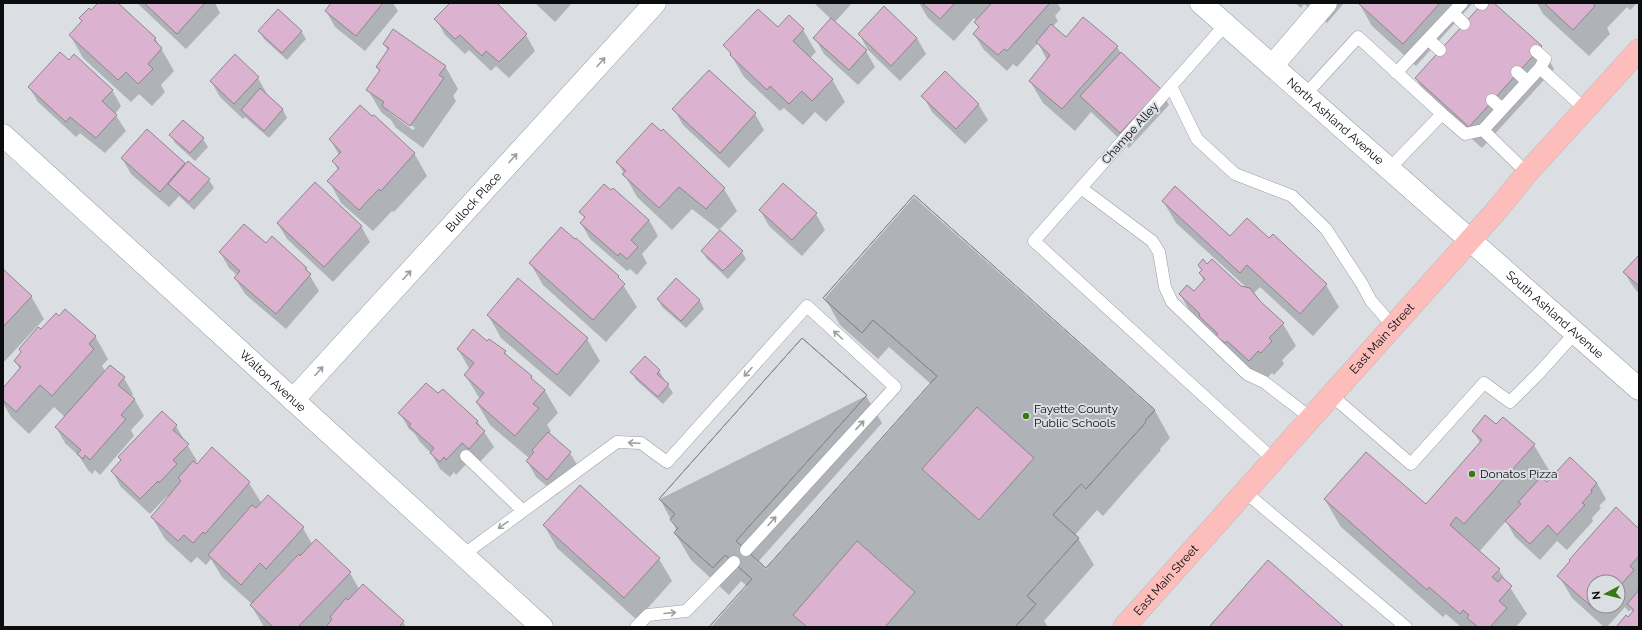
<svg xmlns="http://www.w3.org/2000/svg" width="1642" height="630" font-family="Raleway,sans-serif">
<style>
.shadow{fill:#0003;fill-rule:evenodd}
.building{fill:#dbb2cf;stroke:#8d888b;fill-rule:evenodd}
.lines{fill:none;stroke-linecap:round;stroke-linejoin:round}
.lane-casing{stroke:#999ca1;stroke-width:13}
.street-casing{stroke:#999ca1;stroke-width:23}
.secondary-casing{stroke:#999ca1;stroke-width:23}
.primary-casing{stroke:#bbb;stroke-width:23}
.lane{stroke:#fff;stroke-width:12}
.street{stroke:#fff;stroke-width:22}
.secondary{stroke:#fff;stroke-width:22}
.primary{stroke:#fdbebb;stroke-width:22}
.oneway{stroke:#9d9e9e}
.poi-dot{fill:#3a7813;stroke:#dbdfe4;stroke-width:1.5}
.labels{text-anchor:middle;dominant-baseline:central;stroke-width:4;stroke-linejoin:round;paint-order:stroke}
.street-label{font-size:12px;fill:#0b0c0d;stroke:#dbdfe4}
.poi-label{font-size:12px;fill:#0b0c0d;stroke:#dbdfe4;text-anchor:start}
</style>
<rect width="100%" height="100%" fill="#dbdfe4"/>
<!-- shadow -->
<path class="shadow" d="M99,3H117L155,38L174,71L161,85L165,92L152,106L139,94L131,102L83,58L70,35L82,22L80,19L91,12Z
M137,3H215L220,13L186,49Z
M332,3H393L398,11L365,51L335,27L326,11Z
M452,3H497L502,10L526,35L535,51L509,78L496,66L491,71L469,50L465,54L445,35L436,19Z
M535,3H572L555,22Z
M814,3H852L835,22L866,51L875,67L858,85L824,54L815,38L831,19Z
M919,3H1057L1061,9L1055,16L1058,21L1052,27L1066,38L1117,47L1121,53L1160,89L1169,105L1129,148L1091,112L1075,131L1043,103L1030,81L1047,60L1038,43L1017,67L1013,64L1007,71L984,50L974,34L979,29L976,23L977,21L974,18L954,41L928,18Z
M1295,3H1344L1327,23L1304,4L1301,8Z
M1359,3H1473L1416,66L1372,26Z
M1493,3L1541,46L1554,69L1482,148L1429,101L1416,78Z
M1537,3H1637L1630,10L1627,7L1607,28L1610,34L1589,56L1543,14Z
M803,30L816,52L810,58L832,79L845,102L826,122L815,112L803,125L784,108L780,111L744,77L725,45Z
M259,31H301L306,39L287,60L264,39Z
M859,34L917,38L926,54L900,81L868,50Z
M384,44L445,66L458,89L453,96L456,101L423,148L396,128L391,120L381,112L368,90L380,72L377,67L388,51ZM388,109L415,128L413,130L388,111Z
M69,61L112,90L121,106L115,114L126,131L105,153L80,133L76,137L38,102L29,87Z
M258,78L267,94L266,95L283,110L287,118L269,138L245,117L243,119L220,97L211,81Z
M923,96L978,104L988,120L965,144L932,112Z
M674,109L755,114L764,130L729,168L683,125Z
M171,135L203,139L208,147L195,161L175,143Z
M330,139L414,153L427,176L394,212L392,211L373,231L341,203L329,181L338,170L333,161L339,155Z
M122,158L184,164L185,166L188,162L209,180L214,188L194,210L179,196L169,207L131,174Z
M618,163L724,189L737,211L719,230L692,209L672,230L637,197Z
M783,184L816,214L825,230L802,256L769,226L760,210Z
M611,192L649,220L658,236L642,254L647,263L637,275L630,269L627,271L590,239L581,223L585,219L581,212Z
M914,197L1155,411L1170,438L1160,449L1161,450L1103,516L1097,510L1075,535L1078,538L1094,565L1044,621L1048,627H711L747,586L741,581L729,595L691,560L675,533L677,531L660,499L866,396L882,423L758,562L766,569L931,384L889,347L878,359L840,325L825,298Z
M1163,201L1230,238L1269,240L1273,236L1326,285L1339,307L1313,336L1260,287L1253,294L1259,301L1283,324L1296,346L1282,360L1284,364L1274,375L1272,373L1262,383L1193,317L1180,294L1194,293L1204,282L1200,273L1202,271L1199,265H1207L1240,287L1247,288L1176,223Z
M278,224L361,226L370,242L333,282L287,239Z
M576,239L618,277L637,307L606,342L543,285L530,263Z
M266,245L306,269L319,291L286,329L245,294L235,278L238,276L229,268L220,252Z
M702,251L742,252L746,259L728,279L707,259Z
M1639,256V293L1634,288L1624,272Z
M3,271L31,296L44,319L3,363Z
M676,279L700,301L704,309L686,328L662,307L658,299Z
M488,315L587,339L600,361L570,397L501,338Z
M59,317L95,336L108,359L102,366L105,371L124,378L133,394L131,396L135,400L144,416L131,430L134,436L100,475L95,470L92,474L88,470L79,456L65,443L56,427L65,417L54,407L29,434L11,417L3,403V389L20,369L15,361L41,331Z
M487,343L505,352L508,358L531,377L534,381L545,391L558,413L547,425L551,431L549,434L570,453L580,469L557,495L536,477L527,461L529,458L490,425L477,403L480,399L465,375L470,370L458,349Z
M645,358L659,371L664,379L663,380L668,385L673,393L663,404L636,380L632,372Z
M400,413L477,421L494,447L478,464L472,458L456,475L454,472L450,477L440,469L431,453L420,442L415,434L409,429Z
M176,426L197,461L194,464L249,483L262,504L303,528L312,544L350,573L359,589L363,586L403,622L406,627H264L251,605L252,604L222,577L211,559L206,565L197,557L191,563L165,539L152,517L169,498L167,496L150,514L121,487L112,471Z
M1496,426L1534,445L1550,472L1543,480L1547,483H1597L1606,499L1599,506L1601,508L1592,518L1593,521L1567,550L1557,541L1540,560L1515,537L1506,521L1479,552L1499,570L1527,614L1516,627H1461L1446,614L1443,617L1341,527L1325,500L1426,506L1481,444L1473,431Z
M544,525L659,559L672,581L637,620L557,548Z
M1639,530V627H1617L1633,613L1631,609L1629,612L1625,607L1607,627H1604L1572,598L1559,576ZM1594,582H1618V606H1594Z"/>
<!-- building -->
<path class="building" d="M98,3H118L156,38L154,40L162,48L148,64L153,69L138,84L126,72L118,80L69,35L82,21L79,18L89,8L91,10Z
M144,3H205L177,34Z
M331,3H383L356,36L325,11Z
M450,3H499L498,4L527,34L499,62L486,51L482,56L460,35L455,39L434,19Z
M922,3H955L940,19Z
M992,3H1048L1049,4L1007,51L1004,49L998,55L973,34L979,27L974,22Z
M1358,3H1440L1403,44Z
M1483,3H1494L1542,46L1469,127L1415,78Z
M1544,3H1592L1595,6L1573,30Z
M884,6L917,38L891,66L858,34Z
M278,9L302,31L282,53L258,31Z
M758,9L778,27L789,15L804,29L793,41L833,79L812,101L802,91L789,104L770,86L767,90L730,55L731,53L723,45Z
M1083,17L1118,46L1062,109L1029,81L1050,55L1036,42L1051,24L1066,37Z
M831,18L867,50L849,70L813,38Z
M393,29L446,66L439,75L444,78L410,126L382,106L384,102L366,90L380,70L376,67L389,48L383,44Z
M60,52L69,60L74,54L113,90L102,101L117,115L96,138L70,117L66,122L28,87Z
M1121,52L1161,89L1120,133L1080,96Z
M235,54L259,77L234,104L210,81Z
M709,70L756,113L720,153L672,109Z
M945,71L979,104L956,129L921,96Z
M260,88L283,109L264,131L241,110Z
M360,105L372,116L374,115L415,153L381,191L379,189L359,210L327,181L339,168L332,161L341,152L329,139Z
M183,120L204,138L190,153L169,135Z
M652,123L661,131L663,129L725,188L706,209L679,187L659,208L622,174L626,171L616,162Z
M147,129L185,163L160,192L121,158Z
M188,161L210,179L189,202L168,184Z
M315,182L362,226L324,267L277,223Z
M783,183L817,213L792,240L759,210Z
M604,184L611,190L613,188L649,220L631,240L638,247L627,259L620,253L618,256L580,223L585,217L579,212Z
M1175,186L1230,236L1247,218L1269,238L1273,234L1327,284L1300,314L1247,265L1240,273L1162,201Z
M914,195L1155,410L1145,421L1146,422L1086,489L1081,484L1053,515L1079,538L1027,596L1036,604L1015,627H885L915,592L857,541L793,615L807,627H709L752,579L725,555L713,568L674,533L678,528L670,520L675,514L659,499L802,338L867,395L736,541L766,568L937,376L873,320L862,333L823,298ZM977,407L1034,458L979,520L922,469Z
M914,195L1155,410L1145,421L1146,422L1086,489L1081,484L1053,515L1079,538L1027,596L1036,604L1015,627H709L752,579L725,555L713,568L674,533L678,528L670,520L675,514L659,499L802,338L867,395L736,541L766,568L937,376L873,320L862,333L823,298Z
M244,224L266,243L272,236L307,268L305,269L311,274L276,314L234,278L240,271L219,252Z
M561,227L575,239L576,238L619,276L618,277L625,284L593,320L529,263Z
M720,230L743,251L723,271L701,251Z
M1639,255V286L1623,272Z
M1203,259L1207,264L1212,259L1241,286L1250,288L1260,301L1284,323L1269,338L1272,341L1261,353L1258,351L1249,361L1227,341L1225,343L1216,336L1218,334L1199,316L1200,314L1179,294L1187,285L1194,291L1205,279L1199,273L1202,270L1198,265Z
M3,269L32,296L3,327Z
M518,278L588,338L557,375L487,315Z
M676,278L700,300L681,321L657,299Z
M65,309L96,336L89,344L94,349L52,396L40,385L16,412L3,400V388L21,367L14,361L21,352L19,349L38,327L41,329L56,313L59,316Z
M473,329L487,341L489,339L506,351L504,353L532,376L531,378L545,390L533,404L539,408L515,436L476,402L484,393L464,375L474,363L457,349Z
M645,356L660,370L657,374L669,384L658,397L630,372Z
M110,365L125,377L118,385L135,399L121,415L126,419L90,460L85,455L83,459L77,454L81,450L55,427Z
M426,383L438,393L443,389L478,421L476,423L485,431L469,449L462,443L446,460L444,457L440,462L430,453L434,448L409,426L411,424L398,413Z
M162,411L177,425L173,430L189,444L173,460L177,464L159,483L158,481L140,499L111,471L121,460L118,457Z
M1485,415L1496,424L1503,417L1535,444L1464,524L1456,517L1450,525L1500,569L1492,577L1498,582L1502,577L1512,586L1499,601L1507,608L1490,627H1478L1467,618L1469,615L1463,610L1460,614L1429,587L1427,590L1324,499L1366,452L1426,504L1482,440L1472,431Z
M548,432L571,452L547,480L526,461L534,452L532,450Z
M212,447L250,482L205,534L203,532L193,543L184,535L178,541L151,517L181,481L178,478L193,461L197,464Z
M1570,457L1597,483L1591,490L1592,492L1582,503L1585,505L1557,535L1548,525L1530,544L1505,521L1521,504L1518,502L1541,477L1547,482Z
M580,485L660,558L624,598L543,525Z
M268,495L304,527L266,569L260,563L241,585L208,555L252,505L256,508Z
M1616,507L1639,529V556L1630,566L1634,570L1618,588V582H1594V605L1592,607L1557,576L1570,561L1569,560Z
M316,539L351,572L298,627H273L250,605L299,554L300,556Z
M1268,560L1344,627H1209Z
M363,584L404,621L399,627H326L332,619L330,617L346,598L348,600Z
M1639,590V627H1616L1626,615L1628,617L1634,610L1627,604Z"/>
<g class="lines">
<defs>
<path id="lane" d="M1480,3L1482,4
M1453,13L1464,24
M1225,25L1034,241L1274,460
M1428,39L1440,50
M1536,51L1545,59L1540,68
M1517,72L1527,81
M1396,73L1462,3
M1171,86L1197,139L1235,174L1292,196L1326,229L1362,284L1371,301L1393,326
M1305,95L1358,37L1442,114
M1492,100L1502,109
M1389,169L1442,114L1465,134L1483,130
M1527,173L1483,130L1540,68L1585,109
M1081,188L1152,241L1159,252L1165,287L1172,302L1247,374L1264,382L1311,418
M1331,395L1411,464L1484,383L1510,402L1539,373L1575,333
M466,456L523,511
M1245,492L1406,627
M463,555L617,442L641,443L667,462L807,306L895,387L746,550
M636,627L648,615L686,611L734,562"/>
<g id="street">
<path id="s1" d="M1201,3L1470,240"/>
<path d="M1272,66L1326,3"/>
<path id="s2" d="M293,400L655,3"/>
</g>
<g id="secondary">
<path id="s3" d="M3,135L542,627"/>
<path id="s4" d="M1470,240L1639,389"/>
</g>
<g id="primary">
<path id="s5" d="M1124,627L1496,211L1527,173L1639,50"/>
</g>
</defs>
<!-- lane casing -->
<use href="#lane" class="lane-casing"/>
<!-- street casing -->
<use href="#street" class="street-casing"/>
<!-- secondary casing -->
<use href="#secondary" class="secondary-casing"/>
<!-- primary casing -->
<use href="#primary" class="primary-casing"/>
<!-- lane -->
<use href="#lane" class="lane"/>
<!-- street -->
<use href="#street" class="street"/>
<!-- secondary -->
<use href="#secondary" class="secondary"/>
<!-- primary -->
<use href="#primary" class="primary"/>
</g>
<!-- one-way arrows -->
<defs><path id="oneway-shaft" d="M-6 0H5M1.5-3L5.5 0L1.5 3" fill="none" stroke-width="1.6" stroke-linecap="round" stroke-linejoin="round"/></defs>
<g class="oneway">
<use href="#oneway-shaft" transform="translate(601 62) rotate(-48)"/>
<use href="#oneway-shaft" transform="translate(513 158) rotate(-48)"/>
<use href="#oneway-shaft" transform="translate(407 275) rotate(-48)"/>
<use href="#oneway-shaft" transform="translate(838 335) rotate(-138)"/>
<use href="#oneway-shaft" transform="translate(319 371) rotate(-48)"/>
<use href="#oneway-shaft" transform="translate(748 372) rotate(132)"/>
<use href="#oneway-shaft" transform="translate(860 425) rotate(-47)"/>
<use href="#oneway-shaft" transform="translate(634 443) rotate(-177)"/>
<use href="#oneway-shaft" transform="translate(772 521) rotate(-48)"/>
<use href="#oneway-shaft" transform="translate(503 525) rotate(145)"/>
<use href="#oneway-shaft" transform="translate(670 613) rotate(-5)"/>
</g>
<!-- markers -->
<g class="poi-dot">
<circle cx="1026" cy="416" r="4"/>
<circle cx="1472" cy="474" r="4"/>
</g>
<g class="labels">
<!-- street labels -->
<g class="street-label">
<text stroke="none"><textPath href="#s1" startOffset="179">North Ashland Avenue</textPath></text>
<text transform="translate(1130 133) rotate(-48)">Champe Alley</text>
<text stroke="none"><textPath href="#s2" startOffset="268">Bullock Place</textPath></text>
<text stroke="none"><textPath href="#s4" startOffset="113">South Ashland Avenue</textPath></text>
<text stroke="none"><textPath href="#s5" startOffset="387">East Main Street</textPath></text>
<text stroke="none"><textPath href="#s3" startOffset="365">Walton Avenue</textPath></text>
<text stroke="none"><textPath href="#s5" startOffset="63">East Main Street</textPath></text>
</g>
<!-- poi labels -->
<g class="poi-label">
<text x="1034" y="409">Fayette County<tspan x="1034" dy="14">Public Schools</tspan></text>
<text x="1480" y="474">Donatos Pizza</text>
</g>
</g>
<!-- border -->
<rect width="1642" height="630" fill="none" stroke="#0b0c0d" stroke-width="8"/>
<!-- north arrow -->
<g transform="translate(1606 594) rotate(263)"><circle r="19" fill="#dbdfe4" stroke="#888b8e"/>
<path d="M0-3L7 15L0 10L-7 15Z" fill="#3a7813"/>
<text y="-6" font-size="11" font-weight="bold" text-anchor="middle" fill="#0b0c0d">N</text>
</g>
</svg>
